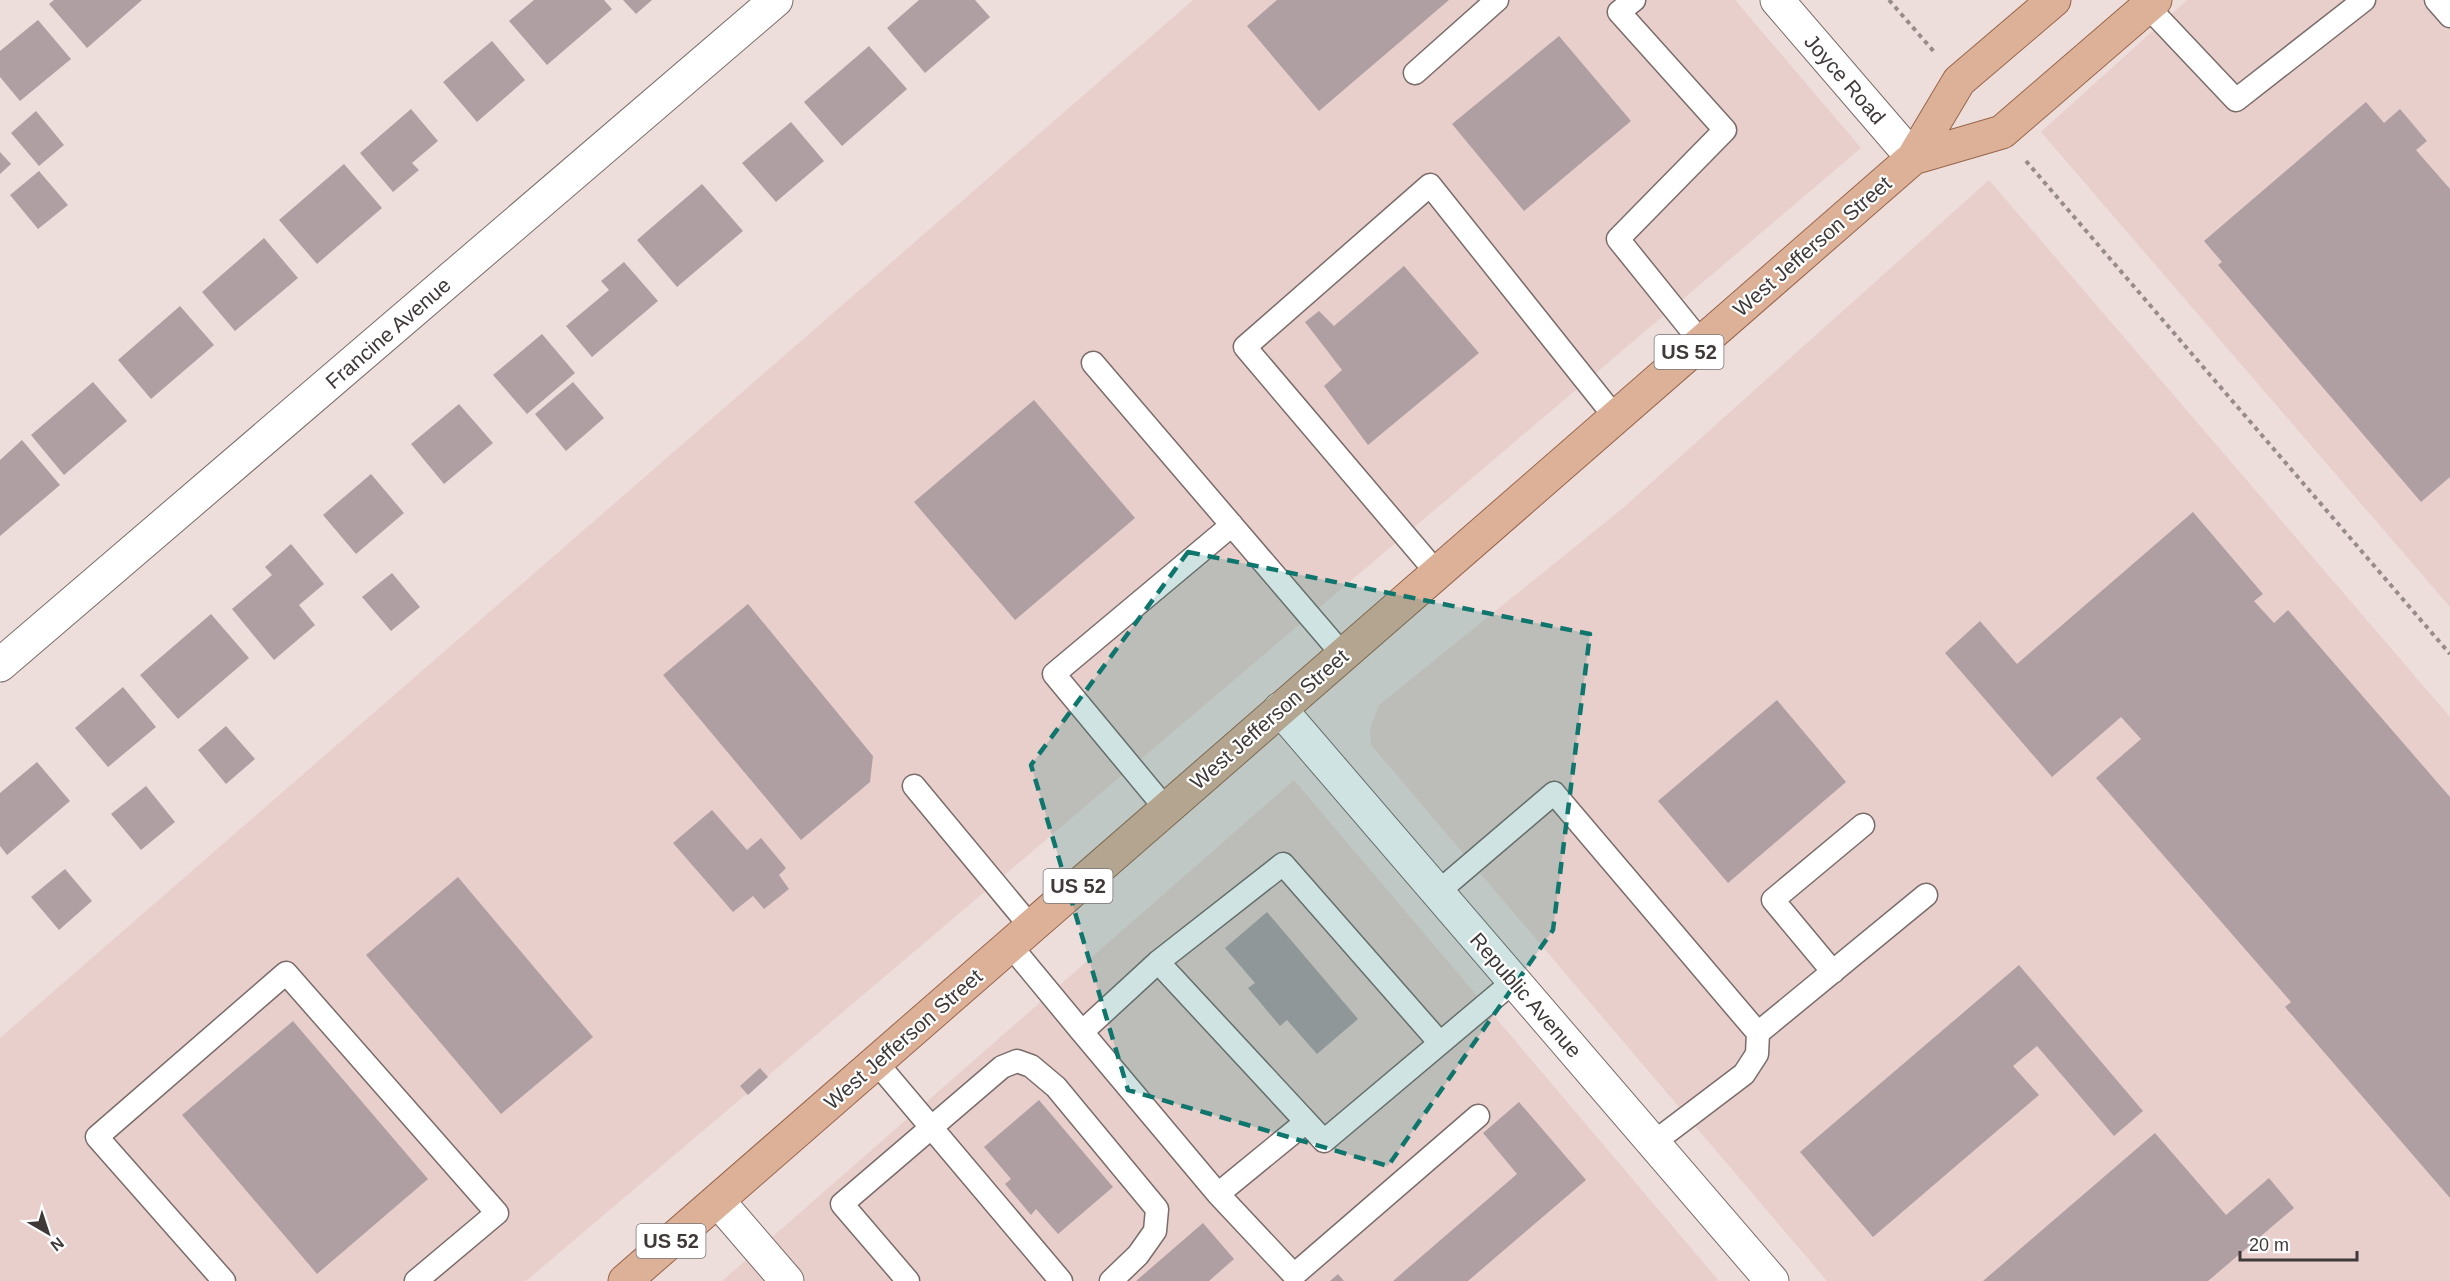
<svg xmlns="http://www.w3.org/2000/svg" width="2450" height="1281" font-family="Arial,sans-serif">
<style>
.built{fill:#e8cfcc}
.building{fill:#af9fa3}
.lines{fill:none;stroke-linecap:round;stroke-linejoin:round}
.service-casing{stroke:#7a6c6a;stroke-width:25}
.minor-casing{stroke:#7a6c6a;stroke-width:35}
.tertiary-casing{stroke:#7a6c6a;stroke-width:35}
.primary-casing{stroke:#97654a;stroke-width:35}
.path{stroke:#978c8a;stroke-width:4;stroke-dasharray:4.5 4.5;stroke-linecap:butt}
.service{stroke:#fff;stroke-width:22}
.minor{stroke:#fff;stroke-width:33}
.tertiary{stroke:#fff;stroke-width:33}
.primary{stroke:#ddb198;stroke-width:33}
.marked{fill:#0f766e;fill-opacity:0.2;stroke:#0f766e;stroke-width:4.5;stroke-dasharray:12 8;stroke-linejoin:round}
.labels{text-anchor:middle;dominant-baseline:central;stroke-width:4.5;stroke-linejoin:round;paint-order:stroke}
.shield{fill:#fff;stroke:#797474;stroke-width:1.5}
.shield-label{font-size:20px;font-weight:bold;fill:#3f3938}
.street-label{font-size:21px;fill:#3f3938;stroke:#fff}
</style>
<rect width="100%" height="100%" fill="#eddddb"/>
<!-- built -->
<path class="built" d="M1193,0H1735L1861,148L526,1281H0V1038Z
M2187,0H2450V607L2041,132Z
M1989,180L2450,717V1281H1827L1371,745L1370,728L1379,705L1623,508Z
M1294,780L1719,1281H722Z"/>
<!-- building -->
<path class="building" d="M54,0H142L87,48L49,4Z
M534,0H604L612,9L547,65L509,21Z
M623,0H652L636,14Z
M919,0H975L990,17L925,73L887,28Z
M1277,0H1449L1319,111L1247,26Z
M38,20L71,59L20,101L0,77V51Z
M1559,36L1631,121L1524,211L1452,124Z
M492,41L525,80L477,122L443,82Z
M869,46L907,89L842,146L804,102Z
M2366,102L2384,123L2400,109L2427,141L2416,150L2450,189V477L2421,502L2218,265L2222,262L2204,241Z
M411,109L438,141L412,163L419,170L393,192L360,153Z
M36,111L64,145L39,166L11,133Z
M791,122L824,161L776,202L742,163Z
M0,152L11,164L0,174Z
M344,164L382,208L317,264L279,220Z
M39,171L68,205L38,229L10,195Z
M702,184L743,231L677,287L637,240Z
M264,238L298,278L235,331L202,292Z
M624,262L658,301L592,357L566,326L609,290L601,281Z
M1404,266L1479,353L1368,445L1324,386L1342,370L1305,322L1319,311L1334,326Z
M180,306L214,345L151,399L118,360Z
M542,334L575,373L527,414L493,375Z
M93,382L127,421L64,475L31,435Z
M573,382L604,418L566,451L535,414Z
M1034,400L1135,518L1015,620L914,502Z
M459,404L493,443L444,484L411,444Z
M22,440L60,485L0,536V460Z
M371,474L404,513L356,554L323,515Z
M2193,512L2263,594L2254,601L2274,623L2288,610L2450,797V1198L2285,1007L2291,1002L2096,778L2141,739L2121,717L2052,777L1945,653L1980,621L2017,664Z
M291,544L324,584L299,605L315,625L274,660L232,609L272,575L265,567Z
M392,573L420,607L391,631L362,597Z
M748,604L873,756L870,782L801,840L663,675Z
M211,614L249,658L178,719L140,675Z
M123,687L156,727L108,767L75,728Z
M1777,700L1846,782L1728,883L1658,801Z
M226,726L255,759L226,784L198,750Z
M37,762L70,801L7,855L0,846V793Z
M146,786L175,822L141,850L111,814Z
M712,810L747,850L761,838L786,868L779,875L789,889L764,909L753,896L733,912L673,843Z
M65,869L92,901L59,930L31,897Z
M458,877L593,1037L501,1114L366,955Z
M1267,912L1358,1019L1317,1054L1287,1020L1280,1026L1248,988L1255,983L1225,948Z
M2019,965L2143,1111L2114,1136L2037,1046L2013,1066L2039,1095L1873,1237L1800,1152Z
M293,1021L428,1179L317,1274L182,1115Z
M760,1068L768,1077L748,1095L740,1086Z
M1039,1100L1113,1187L1058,1234L1036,1209L1031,1215L1005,1184L1011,1179L984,1147Z
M1519,1102L1586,1180L1468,1281H1393L1517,1174L1483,1133Z
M2155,1133L2226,1215L2269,1178L2294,1208L2208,1281H1983Z
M1203,1223L1234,1259L1209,1281H1136Z
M1338,1274L1344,1281H1330Z"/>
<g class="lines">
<defs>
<path id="service" d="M1634,0L1619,12L1725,130L1618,239L1701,342
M2436,0L2450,16
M2148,7L2236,100L2364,0
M1415,73L1497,0
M1093,363L1343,655
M1437,573L1245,347L1430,185L1615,417
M914,786L1031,927
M1166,809L1054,674L1232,525
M1438,892L1554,793L1758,1033L1757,1054L1744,1074L1653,1143
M1010,945L1082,1032L1158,962L1324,1141L1514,981
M1158,962L1283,864L1440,1043
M1833,972L1773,900L1863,825
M1082,1032L1218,1194L1306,1122
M1758,1033L1926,895
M876,1062L1061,1281
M1218,1194L1294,1275L1478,1116
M224,1281L97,1137L286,973L497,1213L416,1281
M908,1281L842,1204L1002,1067L1017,1061L1031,1066L1056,1087L1157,1209L1155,1231L1138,1255L1111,1281"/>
<path id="minor" d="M0,665L776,0
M1280,709L1772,1281"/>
<path id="tertiary" d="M1777,0L1913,158
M718,1201L787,1281"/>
<path id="primary" d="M1913,158L2002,132L2155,0
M625,1281L1913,158L1959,81L2054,0"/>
</defs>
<!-- service casing -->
<use href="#service" class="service-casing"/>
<!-- minor casing -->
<use href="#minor" class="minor-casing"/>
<!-- tertiary casing -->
<use href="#tertiary" class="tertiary-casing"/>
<!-- primary casing -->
<use href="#primary" class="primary-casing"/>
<!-- path -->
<path class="path" d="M1889,0L1936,54
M2026,161L2450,654"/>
<!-- service -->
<use href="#service" class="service"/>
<!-- minor -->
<use href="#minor" class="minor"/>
<!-- tertiary -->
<use href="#tertiary" class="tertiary"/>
<!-- primary -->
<use href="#primary" class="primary"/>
</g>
<!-- marked area -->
<path class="marked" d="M1188,552L1590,634L1553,930L1388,1166L1128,1090L1031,765Z"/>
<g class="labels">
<!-- shield labels -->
<g class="shield">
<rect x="1654.5" y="335" width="69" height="34" rx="4.5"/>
<rect x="1043.5" y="869" width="69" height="34" rx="4.5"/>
<rect x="636.5" y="1224" width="69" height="34" rx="4.5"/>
</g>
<g class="shield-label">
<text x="1689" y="352">US 52</text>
<text x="1078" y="886">US 52</text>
<text x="671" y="1241">US 52</text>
</g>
<!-- street labels -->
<g class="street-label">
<text transform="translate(1845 79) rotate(49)">Joyce Road</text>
<text transform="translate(1812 246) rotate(-41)">West Jefferson Street</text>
<text transform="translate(388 333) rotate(-41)">Francine Avenue</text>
<text transform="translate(1269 719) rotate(-41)">West Jefferson Street</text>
<text transform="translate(1526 995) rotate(49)">Republic Avenue</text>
<text transform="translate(903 1039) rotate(-41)">West Jefferson Street</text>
</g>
</g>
<!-- north arrow -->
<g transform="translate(48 1233) rotate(141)" stroke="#ffffff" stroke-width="4.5" paint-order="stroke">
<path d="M0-4.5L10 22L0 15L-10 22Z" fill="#3f3938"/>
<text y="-9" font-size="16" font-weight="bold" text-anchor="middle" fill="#3f3938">N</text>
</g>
<!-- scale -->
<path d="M2240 1251v9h117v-9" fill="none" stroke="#3f3938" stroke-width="3"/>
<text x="2249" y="1251" font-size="18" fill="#3f3938" stroke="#ffffff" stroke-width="4.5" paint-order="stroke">20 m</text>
</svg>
